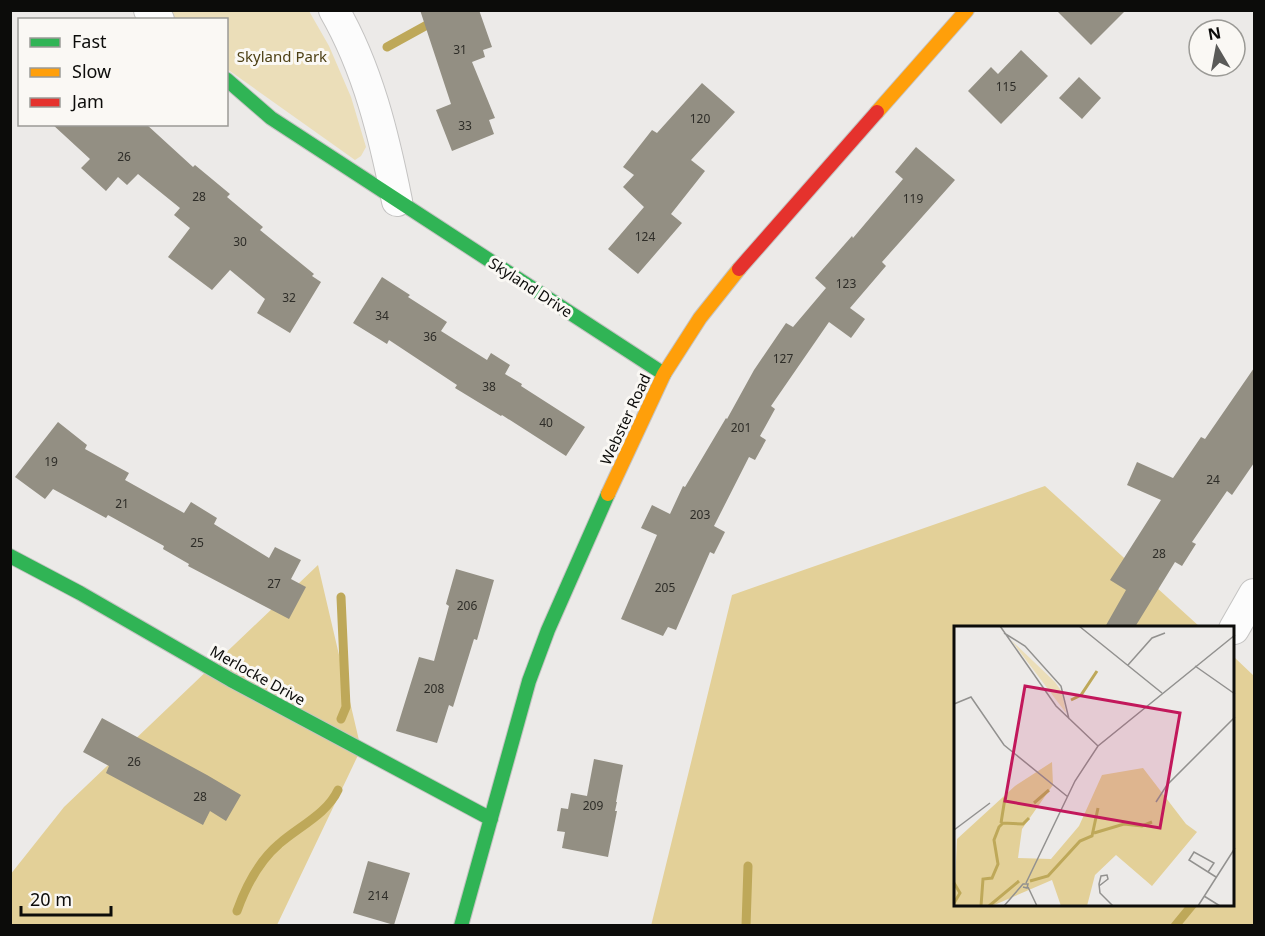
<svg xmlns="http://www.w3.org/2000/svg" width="1265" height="936" font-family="'Noto Sans',sans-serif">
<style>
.green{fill:#ebdeb9}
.forest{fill:#e3d098}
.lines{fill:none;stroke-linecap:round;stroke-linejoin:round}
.stream{stroke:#bea859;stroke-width:9}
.building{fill:#938f83}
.street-casing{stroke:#c4c3c2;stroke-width:32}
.fast-casing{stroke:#c4c3c2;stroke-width:16}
.slow-casing{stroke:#c4c3c2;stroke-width:16}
.jam-casing{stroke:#c4c3c2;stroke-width:16}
.street{stroke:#fcfcfc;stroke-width:30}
.fast{stroke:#30b455;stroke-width:14}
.slow{stroke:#ff9f0a;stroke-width:14}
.jam{stroke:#e5322d;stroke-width:14}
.labels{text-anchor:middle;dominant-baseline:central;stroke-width:6;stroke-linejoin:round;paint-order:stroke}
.number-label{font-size:12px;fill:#2e2d28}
.park-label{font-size:15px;fill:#4d4015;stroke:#faf8f4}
.street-label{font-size:15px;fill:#0c0c0a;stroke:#faf8f4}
.inset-river{fill:none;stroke:#bea859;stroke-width:3}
.inset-road{fill:none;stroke:#92918f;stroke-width:1.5}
.view{fill:#c2185b;fill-opacity:0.15;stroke:#c2185b;stroke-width:3}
.inset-edge{fill:none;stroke:#0c0c0a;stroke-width:3}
</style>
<rect width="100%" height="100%" fill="#eceae8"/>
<!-- green -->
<path class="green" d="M162,11H309L329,46L351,97L366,147L361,156L355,160L227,69L226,20L172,19Z"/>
<!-- forest -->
<path class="forest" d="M1045,486L1200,627H956V904H1234V657L1254,676V925L651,926L732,595Z
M318,565L361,749L277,925H11L10,875L64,807Z"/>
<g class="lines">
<!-- stream -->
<path class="stream" d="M387,47L436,20
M341,719L346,707L341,597
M237,911C246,886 259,861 279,844C298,827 327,814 338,790
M746,926L748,866
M1175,926L1193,904"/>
</g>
<!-- building -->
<path class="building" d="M420,10H479L492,47L483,50L485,57L472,62L495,118L489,120L494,134L452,151L436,110L451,104Z
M1056,10H1126L1091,45Z
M1021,50L1048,76L1001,124L968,91L991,67L998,74Z
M1079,77L1101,98L1082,119L1059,98Z
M702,83L735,112L691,160L705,171L671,214L682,223L638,274L608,249L644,207L623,187L634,175L623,167L652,130L657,133Z
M52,124H146L193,167L195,165L230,194L227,197L263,227L260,230L314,274L312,276L321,282L290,333L257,313L265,299L230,270L212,290L168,257L190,228L174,215L180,208L138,174L127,185L118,177L106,191L81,168L90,159Z
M916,147L955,180L882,262L886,266L850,308L865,319L851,338L829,322L771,406L775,409L760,436L766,440L755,460L749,457L714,526L725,532L714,554L710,552L676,630L668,627L663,636L621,619L657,535L641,528L652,505L670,514L683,486L685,487L726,418L727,419L754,370L786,323L793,327L826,288L815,278L852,236L853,238L903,179L895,172Z
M382,277L410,295L408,297L447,322L441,331L487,360L491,353L510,365L505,374L522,384L521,386L585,427L566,456L502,415L501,416L455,388L457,385L389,340L387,344L353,323Z
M1254,368V463L1232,495L1227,491L1192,542L1196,544L1182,566L1175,562L1135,627H1105L1126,590L1110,580L1161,500L1127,485L1137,462L1173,478L1201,437L1205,439Z
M58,422L87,445L85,449L129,473L125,480L184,513L191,502L217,518L214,524L269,558L275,547L301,560L291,579L306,587L289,619L188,566L189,564L163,549L164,546L108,515L106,518L53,489L45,499L15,477Z
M456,569L494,580L477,640L474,639L453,707L449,705L437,743L396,731L419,657L434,661L449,606L446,604Z
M102,718L207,775L241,795L226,821L210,811L203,825L106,773L109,766L83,752Z
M594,759L623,765L616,802H617L615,811H617L608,857L562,848L565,832L557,831L561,808L568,809L571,793L587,796Z
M368,861L410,873L394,925L353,913Z"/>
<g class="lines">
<defs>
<path id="street" d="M149,10L159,20
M334,10C368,69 384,136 397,201
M1234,629L1254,594"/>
<path id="fast" d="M226,79L271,118L664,374
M10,556L80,593L231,680L491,819
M461,926L529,681L548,630L608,494"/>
<path id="slow" d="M877,112L967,10
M608,494L664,374L700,318L739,269"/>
<path id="jam" d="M739,269L877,112"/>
</defs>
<!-- street casing -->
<use href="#street" class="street-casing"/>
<!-- fast casing -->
<use href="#fast" class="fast-casing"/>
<!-- slow casing -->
<use href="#slow" class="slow-casing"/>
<!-- jam casing -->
<use href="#jam" class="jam-casing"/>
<!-- street -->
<use href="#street" class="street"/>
<!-- fast -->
<use href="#fast" class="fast"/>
<!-- slow -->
<use href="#slow" class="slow"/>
<!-- jam -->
<use href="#jam" class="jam"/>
</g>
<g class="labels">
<!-- number labels -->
<g class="number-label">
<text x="460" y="49">31</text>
<text x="1006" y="86">115</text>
<text x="700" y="118">120</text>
<text x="465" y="125">33</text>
<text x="124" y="156">26</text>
<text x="199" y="196">28</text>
<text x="913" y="198">119</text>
<text x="645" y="236">124</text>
<text x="240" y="241">30</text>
<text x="846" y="283">123</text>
<text x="289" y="297">32</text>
<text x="382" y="315">34</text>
<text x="430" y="336">36</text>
<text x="783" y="358">127</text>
<text x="489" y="386">38</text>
<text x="546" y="422">40</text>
<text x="741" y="427">201</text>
<text x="51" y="461">19</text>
<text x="1213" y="479">24</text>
<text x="122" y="503">21</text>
<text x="700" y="514">203</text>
<text x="197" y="542">25</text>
<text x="1159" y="553">28</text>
<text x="274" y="583">27</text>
<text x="665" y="587">205</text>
<text x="467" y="605">206</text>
<text x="434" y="688">208</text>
<text x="134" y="761">26</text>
<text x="200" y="796">28</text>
<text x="593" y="805">209</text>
<text x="378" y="895">214</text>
</g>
<!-- park labels -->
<g class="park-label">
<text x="282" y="56">Skyland Park</text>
</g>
<!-- street labels -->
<g class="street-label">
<text transform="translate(531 287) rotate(33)">Skyland Drive</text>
<text transform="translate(625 419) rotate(-65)">Webster Road</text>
<text transform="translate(258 675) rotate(29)">Merlocke Drive</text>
</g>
</g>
<!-- overview -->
<g transform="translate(954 626)">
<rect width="280" height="280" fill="#eceae8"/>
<path d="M57,14L101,56L108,66L112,87Z" fill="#ebdeb9"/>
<path d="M98,136L99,159L68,203L64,232L97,233L125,200L148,149L189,142L232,198L243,206L198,260L162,229L141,249L133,280H107L98,254L38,280H0L3,213L61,160Z" fill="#e3d098"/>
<path class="inset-river" d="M117,74L127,69L143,45M80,177L95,164M47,197L51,172M140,207L170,198L188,200L198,196M76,255L94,250L126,215L138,210L144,182M0,257L6,267L0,277M27,280L29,253L38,252L44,238L40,214L45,201L49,197L69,198L75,192M35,280L65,255"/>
<path class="inset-road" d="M46,0L102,80L144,120M125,0L208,67M50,7L71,20L107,60L115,93M174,39L198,12L211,7M241,40L281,68M0,78L17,71L50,119L114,171M202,176L213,159L281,91M0,204L36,177M254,246L260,237L240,226L235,234L262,251M72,257L121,155L144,120L281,9M145,260L154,253L153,249L147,250L145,258L146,267L159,280M74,261L83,280M250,270L266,280M50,280L69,258H74L73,262L69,261M244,280L281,222"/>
<path class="view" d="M71,60L226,87L206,202L51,175Z"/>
<rect width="280" height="280" class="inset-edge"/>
</g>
<!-- border -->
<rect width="1265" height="936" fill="none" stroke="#0c0c0a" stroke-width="24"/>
<!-- legend -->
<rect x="18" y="18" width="210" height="108" fill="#faf8f4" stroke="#9b9a96" stroke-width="1.5"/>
<rect x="30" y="38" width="30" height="9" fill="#30b455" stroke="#9b9a96" stroke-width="1.5"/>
<text x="72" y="48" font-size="18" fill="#0c0c0a">Fast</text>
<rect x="30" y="68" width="30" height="9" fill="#ff9f0a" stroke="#9b9a96" stroke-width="1.5"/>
<text x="72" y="78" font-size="18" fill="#0c0c0a">Slow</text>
<rect x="30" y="98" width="30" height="9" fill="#e5322d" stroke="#9b9a96" stroke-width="1.5"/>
<text x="72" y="108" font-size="18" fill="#0c0c0a">Jam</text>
<!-- north arrow -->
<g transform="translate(1217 48) rotate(350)"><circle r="28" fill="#faf8f4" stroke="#9b9a96" stroke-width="1.5"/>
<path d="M0-4.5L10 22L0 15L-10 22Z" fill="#5a5a58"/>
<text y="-9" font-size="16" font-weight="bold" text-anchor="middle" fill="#0c0c0a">N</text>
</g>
<!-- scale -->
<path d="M21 906v9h90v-9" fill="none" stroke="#0c0c0a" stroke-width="3"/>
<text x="30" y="906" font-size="18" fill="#0c0c0a" stroke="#faf8f4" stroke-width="4.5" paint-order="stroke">20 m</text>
</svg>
